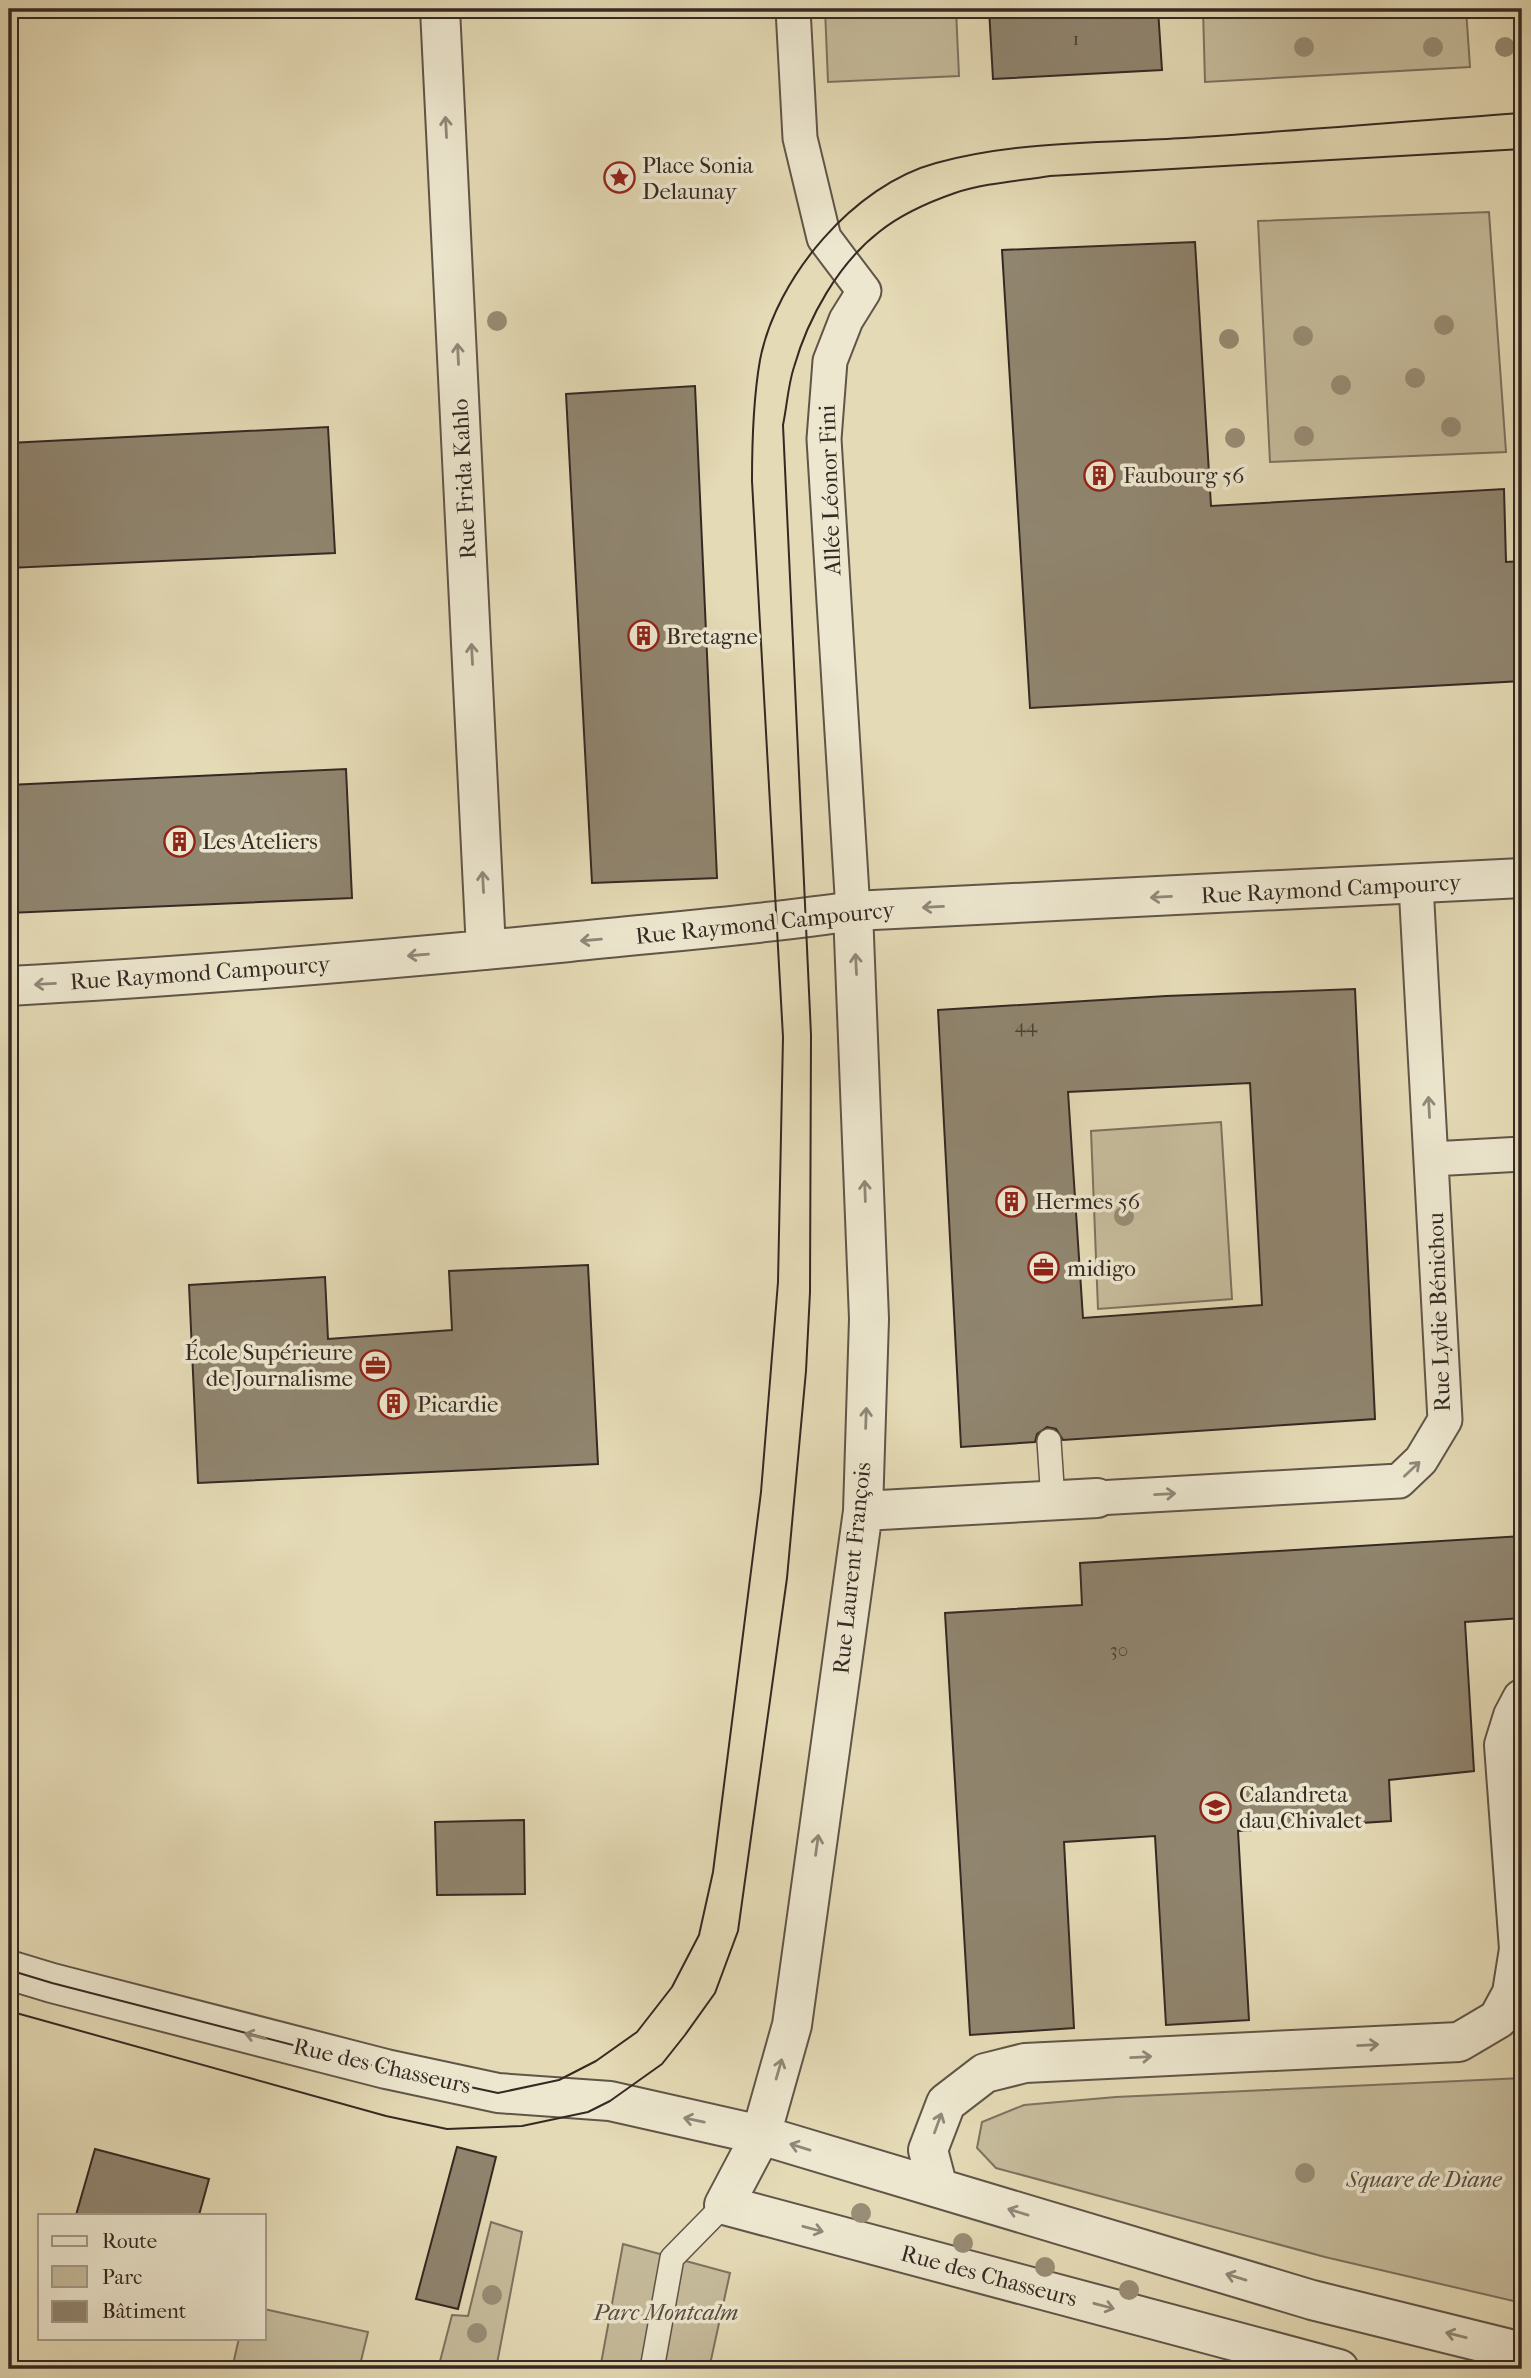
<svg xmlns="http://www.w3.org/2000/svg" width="1531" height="2378" font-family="'IM FELL French Canon',serif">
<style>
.green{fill:#c6bc9c;stroke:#7e7260;stroke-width:2}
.building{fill:#90856f;stroke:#352923;stroke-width:2;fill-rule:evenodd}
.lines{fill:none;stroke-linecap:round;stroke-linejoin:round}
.service-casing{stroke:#615548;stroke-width:26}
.pedestrian-casing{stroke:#615548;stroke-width:37}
.minor-casing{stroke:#615548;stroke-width:42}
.service{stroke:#ede7cf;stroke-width:23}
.pedestrian{stroke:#ede7cf;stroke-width:33}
.minor{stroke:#ede7cf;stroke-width:38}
.tram{stroke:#352923;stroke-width:2}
.tree{fill:#988d75}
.oneway{stroke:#918879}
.labels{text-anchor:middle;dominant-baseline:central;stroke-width:7;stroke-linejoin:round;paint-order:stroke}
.number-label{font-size:19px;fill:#4c4036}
.poi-label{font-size:23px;fill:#352923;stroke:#ede7cf;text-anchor:start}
.street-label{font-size:23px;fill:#352923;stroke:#ede7cf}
.park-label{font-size:23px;font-style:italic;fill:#594e41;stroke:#ede7cf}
</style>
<rect width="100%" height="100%" fill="#e4dab5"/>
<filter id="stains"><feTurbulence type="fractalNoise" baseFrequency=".00286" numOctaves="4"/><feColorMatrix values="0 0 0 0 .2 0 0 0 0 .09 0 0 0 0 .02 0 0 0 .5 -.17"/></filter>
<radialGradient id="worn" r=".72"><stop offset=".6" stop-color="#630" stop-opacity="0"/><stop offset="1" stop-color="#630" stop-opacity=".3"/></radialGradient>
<!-- green -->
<path class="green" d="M825,9H956L959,76L828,82Z
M1203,9H1466L1470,67L1205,82Z
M1489,212L1506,452L1270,462L1258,221Z
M1221,1122L1232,1299L1098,1309L1091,1131Z
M1522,2078V2303L1325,2257L996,2168L977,2148L982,2122L1024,2105L1116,2097Z
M491,2222L522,2232L496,2369H438L452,2315L468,2316Z
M623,2244L730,2273L709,2369H600Z
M264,2309L368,2332L359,2369H232L239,2338H264Z"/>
<!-- building -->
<path class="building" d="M989,9H1158L1162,70L993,79Z
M1195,242L1211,506L1504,489L1506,562L1522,561V681L1030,708L1002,250Z
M695,386L717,878L592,883L566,394Z
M328,427L335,553L9,568V443Z
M346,769L352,898L9,913V785Z
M1355,989L1375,1419L1063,1440L1056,1429L1047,1427L1037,1434L1035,1442L961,1447L938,1010L1166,996ZM1250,1083L1262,1305L1083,1318L1068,1092Z
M588,1265L598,1464L198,1483L189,1285L325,1277L328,1339L452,1330L449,1271Z
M1522,1536V1618L1465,1622L1474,1771L1389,1780L1391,1821L1238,1831L1249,2020L1166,2025L1155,1836L1064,1842L1074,2028L970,2035L945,1613L1082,1605L1080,1563Z
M524,1820L525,1894L437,1895L435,1822Z
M457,2147L496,2157L458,2309L416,2299Z
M95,2149L209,2179L199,2215H76Z"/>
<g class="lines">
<defs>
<path id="service" d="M1049,1441L1053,1501
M652,2369L672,2258L724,2205"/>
<path id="pedestrian" d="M793,9L800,138L824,238L864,291L846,320L830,361L824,439L853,911
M1432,1159L1522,1154
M1097,1498L1399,1481L1421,1460L1445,1420L1416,885"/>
<path id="minor" d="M440,9L486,950
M853,911L869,1319L863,1511L792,2025L761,2135L724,2205L1339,2369
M9,986C196,976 383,960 569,942C664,932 759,925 853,911L1522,878
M863,1511L1097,1498
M9,1970L52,1983L386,2069L498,2093L610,2101L761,2135L1312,2300L1522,2352
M938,2188L928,2150L946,2103L985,2073L1025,2063L1459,2042L1498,2019L1512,1993L1519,1949L1504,1745L1513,1716L1522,1699"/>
</defs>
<!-- service casing -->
<use href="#service" class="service-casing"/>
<!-- pedestrian casing -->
<use href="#pedestrian" class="pedestrian-casing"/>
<!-- minor casing -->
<use href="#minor" class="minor-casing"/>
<!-- service -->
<use href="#service" class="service"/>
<!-- pedestrian -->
<use href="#pedestrian" class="pedestrian"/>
<!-- minor -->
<use href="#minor" class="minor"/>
<!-- tram -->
<path class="tram" d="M9,1970L52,1983L386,2069L498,2093L559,2080L596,2061L637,2032L672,1987L699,1935L713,1872L761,1492L778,1282L783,1037L752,481C752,441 753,400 760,360C776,277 854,185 936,163C1017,141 1101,143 1184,138C1297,131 1409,121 1522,113
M9,2011L386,2116L447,2129L522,2126L588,2112L610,2101L662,2064L685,2035L715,1993L738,1931L787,1578L806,1371L810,1292L811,1035L783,425C787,406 788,385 794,367C808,318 838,264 879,232C900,215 929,202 955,193C985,183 1019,181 1050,176L1522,149"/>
</g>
<!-- trees -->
<g class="tree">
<circle cx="1304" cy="47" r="10"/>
<circle cx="1433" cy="47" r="10"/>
<circle cx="1505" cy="47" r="10"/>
<circle cx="497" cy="321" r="10"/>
<circle cx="1444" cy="325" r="10"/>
<circle cx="1303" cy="336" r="10"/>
<circle cx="1229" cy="339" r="10"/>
<circle cx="1415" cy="378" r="10"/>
<circle cx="1341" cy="385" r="10"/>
<circle cx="1451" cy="427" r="10"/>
<circle cx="1304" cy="436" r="10"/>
<circle cx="1235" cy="438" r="10"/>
<circle cx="1124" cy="1216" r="10"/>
<circle cx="1305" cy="2173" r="10"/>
<circle cx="861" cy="2213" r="10"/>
<circle cx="963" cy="2243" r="10"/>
<circle cx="1045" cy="2267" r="10"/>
<circle cx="1129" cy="2290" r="10"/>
<circle cx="492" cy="2295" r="10"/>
<circle cx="477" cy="2333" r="10"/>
</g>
<!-- one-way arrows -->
<defs><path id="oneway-shaft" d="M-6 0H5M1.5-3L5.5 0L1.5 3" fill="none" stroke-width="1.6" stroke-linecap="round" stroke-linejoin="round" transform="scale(1.75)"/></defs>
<g class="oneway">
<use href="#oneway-shaft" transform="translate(446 127) rotate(-93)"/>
<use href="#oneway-shaft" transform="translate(458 354) rotate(-93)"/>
<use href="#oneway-shaft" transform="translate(472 654) rotate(-93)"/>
<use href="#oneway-shaft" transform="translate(483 882) rotate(-93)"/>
<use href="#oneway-shaft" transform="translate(1161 897) rotate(177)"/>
<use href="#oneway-shaft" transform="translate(933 907) rotate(177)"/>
<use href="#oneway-shaft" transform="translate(591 940) rotate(175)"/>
<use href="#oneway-shaft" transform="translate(418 955) rotate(175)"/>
<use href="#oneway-shaft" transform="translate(856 964) rotate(-93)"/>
<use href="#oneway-shaft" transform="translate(45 984) rotate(177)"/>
<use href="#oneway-shaft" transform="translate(1429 1107) rotate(-93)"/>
<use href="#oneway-shaft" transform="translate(865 1191) rotate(-92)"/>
<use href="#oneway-shaft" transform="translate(866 1418) rotate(-88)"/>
<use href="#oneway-shaft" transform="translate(1412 1469) rotate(-43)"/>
<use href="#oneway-shaft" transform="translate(1165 1494) rotate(-3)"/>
<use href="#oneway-shaft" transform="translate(817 1845) rotate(-82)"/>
<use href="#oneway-shaft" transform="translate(255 2036) rotate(-166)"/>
<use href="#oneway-shaft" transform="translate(1368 2045) rotate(-3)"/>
<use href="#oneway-shaft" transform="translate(1141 2057) rotate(-3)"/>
<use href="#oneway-shaft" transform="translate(779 2069) rotate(-74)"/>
<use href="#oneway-shaft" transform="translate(694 2120) rotate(-168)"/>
<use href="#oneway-shaft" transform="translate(938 2123) rotate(-70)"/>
<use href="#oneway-shaft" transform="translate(800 2147) rotate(-163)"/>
<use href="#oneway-shaft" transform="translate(1018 2212) rotate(-163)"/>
<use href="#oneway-shaft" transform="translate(813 2229) rotate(15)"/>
<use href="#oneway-shaft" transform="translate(1236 2277) rotate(-163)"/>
<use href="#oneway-shaft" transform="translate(1104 2306) rotate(15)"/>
<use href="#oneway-shaft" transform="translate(1456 2335) rotate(-166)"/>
</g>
<!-- icons -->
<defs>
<symbol id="sight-ring" viewBox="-11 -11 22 22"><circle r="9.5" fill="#ede7cf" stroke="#8f2418" stroke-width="1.5"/><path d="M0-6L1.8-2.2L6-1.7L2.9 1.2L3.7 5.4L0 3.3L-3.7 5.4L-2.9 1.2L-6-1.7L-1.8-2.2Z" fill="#8f2418"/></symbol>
<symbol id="building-ring" viewBox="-11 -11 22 22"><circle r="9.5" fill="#ede7cf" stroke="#8f2418" stroke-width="1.5"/><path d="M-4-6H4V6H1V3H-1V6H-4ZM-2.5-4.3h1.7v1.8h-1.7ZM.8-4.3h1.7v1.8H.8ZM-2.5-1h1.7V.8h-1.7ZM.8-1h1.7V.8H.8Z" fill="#8f2418"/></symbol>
<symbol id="office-ring" viewBox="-11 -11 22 22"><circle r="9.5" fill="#ede7cf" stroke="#8f2418" stroke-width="1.5"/><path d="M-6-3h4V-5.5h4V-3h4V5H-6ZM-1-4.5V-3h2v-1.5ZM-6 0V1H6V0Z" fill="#8f2418"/></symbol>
<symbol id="school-ring" viewBox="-11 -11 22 22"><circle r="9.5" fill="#ede7cf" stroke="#8f2418" stroke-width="1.5"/><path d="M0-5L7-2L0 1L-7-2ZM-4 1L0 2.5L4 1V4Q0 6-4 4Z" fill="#8f2418"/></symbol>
</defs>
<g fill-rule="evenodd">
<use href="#sight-ring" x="602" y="160" width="35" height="35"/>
<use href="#building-ring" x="1082" y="458" width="35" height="35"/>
<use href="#building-ring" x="626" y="618" width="35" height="35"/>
<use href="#building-ring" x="162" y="824" width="35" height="35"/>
<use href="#building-ring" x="994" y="1184" width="35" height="35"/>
<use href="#office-ring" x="1026" y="1250" width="35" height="35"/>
<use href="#office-ring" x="358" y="1348" width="35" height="35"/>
<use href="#building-ring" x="376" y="1386" width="35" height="35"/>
<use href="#school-ring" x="1198" y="1790" width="35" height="35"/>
</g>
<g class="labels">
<!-- number labels -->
<g class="number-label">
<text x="1076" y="39">1</text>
<text x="1026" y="1026">44</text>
<text x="1119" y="1650">30</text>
</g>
<!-- poi labels -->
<g class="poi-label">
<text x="642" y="165">Place Sonia<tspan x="642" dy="26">Delaunay</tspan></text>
<text x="1123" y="475">Faubourg 56</text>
<text x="666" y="636">Bretagne</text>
<text x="202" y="841">Les Ateliers</text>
<text x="1035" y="1201">Hermes 56</text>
<text x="1067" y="1268">midigo</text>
<text x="353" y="1352" text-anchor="end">École Supérieure<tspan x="353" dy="26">de Journalisme</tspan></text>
<text x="417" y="1404">Picardie</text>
<text x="1239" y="1794">Calandreta<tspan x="1239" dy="26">dau Chivalet</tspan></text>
</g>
<!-- street labels -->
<g class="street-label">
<text transform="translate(464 479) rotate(-93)">Rue Frida Kahlo</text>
<text transform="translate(830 490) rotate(-92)">Allée Léonor Fini</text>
<text transform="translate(1331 889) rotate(-3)">Rue Raymond Campourcy</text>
<text transform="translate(765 923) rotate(-6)">Rue Raymond Campourcy</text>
<text transform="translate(200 973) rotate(-4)">Rue Raymond Campourcy</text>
<text transform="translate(1439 1312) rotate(-92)">Rue Lydie Bénichou</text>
<text transform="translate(852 1568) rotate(-84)">Rue Laurent François</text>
<text transform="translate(382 2066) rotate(13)">Rue des Chasseurs</text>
<text transform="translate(989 2276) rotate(15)">Rue des Chasseurs</text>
</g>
<!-- park labels -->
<g class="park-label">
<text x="1424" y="2179">Square de Diane</text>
<text x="666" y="2312">Parc Montcalm</text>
</g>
</g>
<!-- margin -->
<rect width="1531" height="2378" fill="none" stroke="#e4dab5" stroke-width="35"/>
<rect x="10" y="10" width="1510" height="2357" fill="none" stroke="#352923" stroke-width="3.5"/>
<rect x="18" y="18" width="1496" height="2343" fill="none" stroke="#352923" stroke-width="2"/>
<!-- legend -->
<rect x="38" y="2214" width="228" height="126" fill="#ede7cf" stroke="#a39b8a" stroke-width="2"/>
<rect x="52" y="2236" width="35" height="10" fill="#ede7cf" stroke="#a39b8a" stroke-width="2"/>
<text x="102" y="2248" font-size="21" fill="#352923">Route</text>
<rect x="52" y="2266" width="35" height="21" fill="#c6bc9c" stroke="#a39b8a" stroke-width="2"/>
<text x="102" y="2284" font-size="21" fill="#352923">Parc</text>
<rect x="52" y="2301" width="35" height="21" fill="#90856f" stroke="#a39b8a" stroke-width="2"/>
<text x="102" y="2318" font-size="21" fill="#352923">Bâtiment</text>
<rect width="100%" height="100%" filter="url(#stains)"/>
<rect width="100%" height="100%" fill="url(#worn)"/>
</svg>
